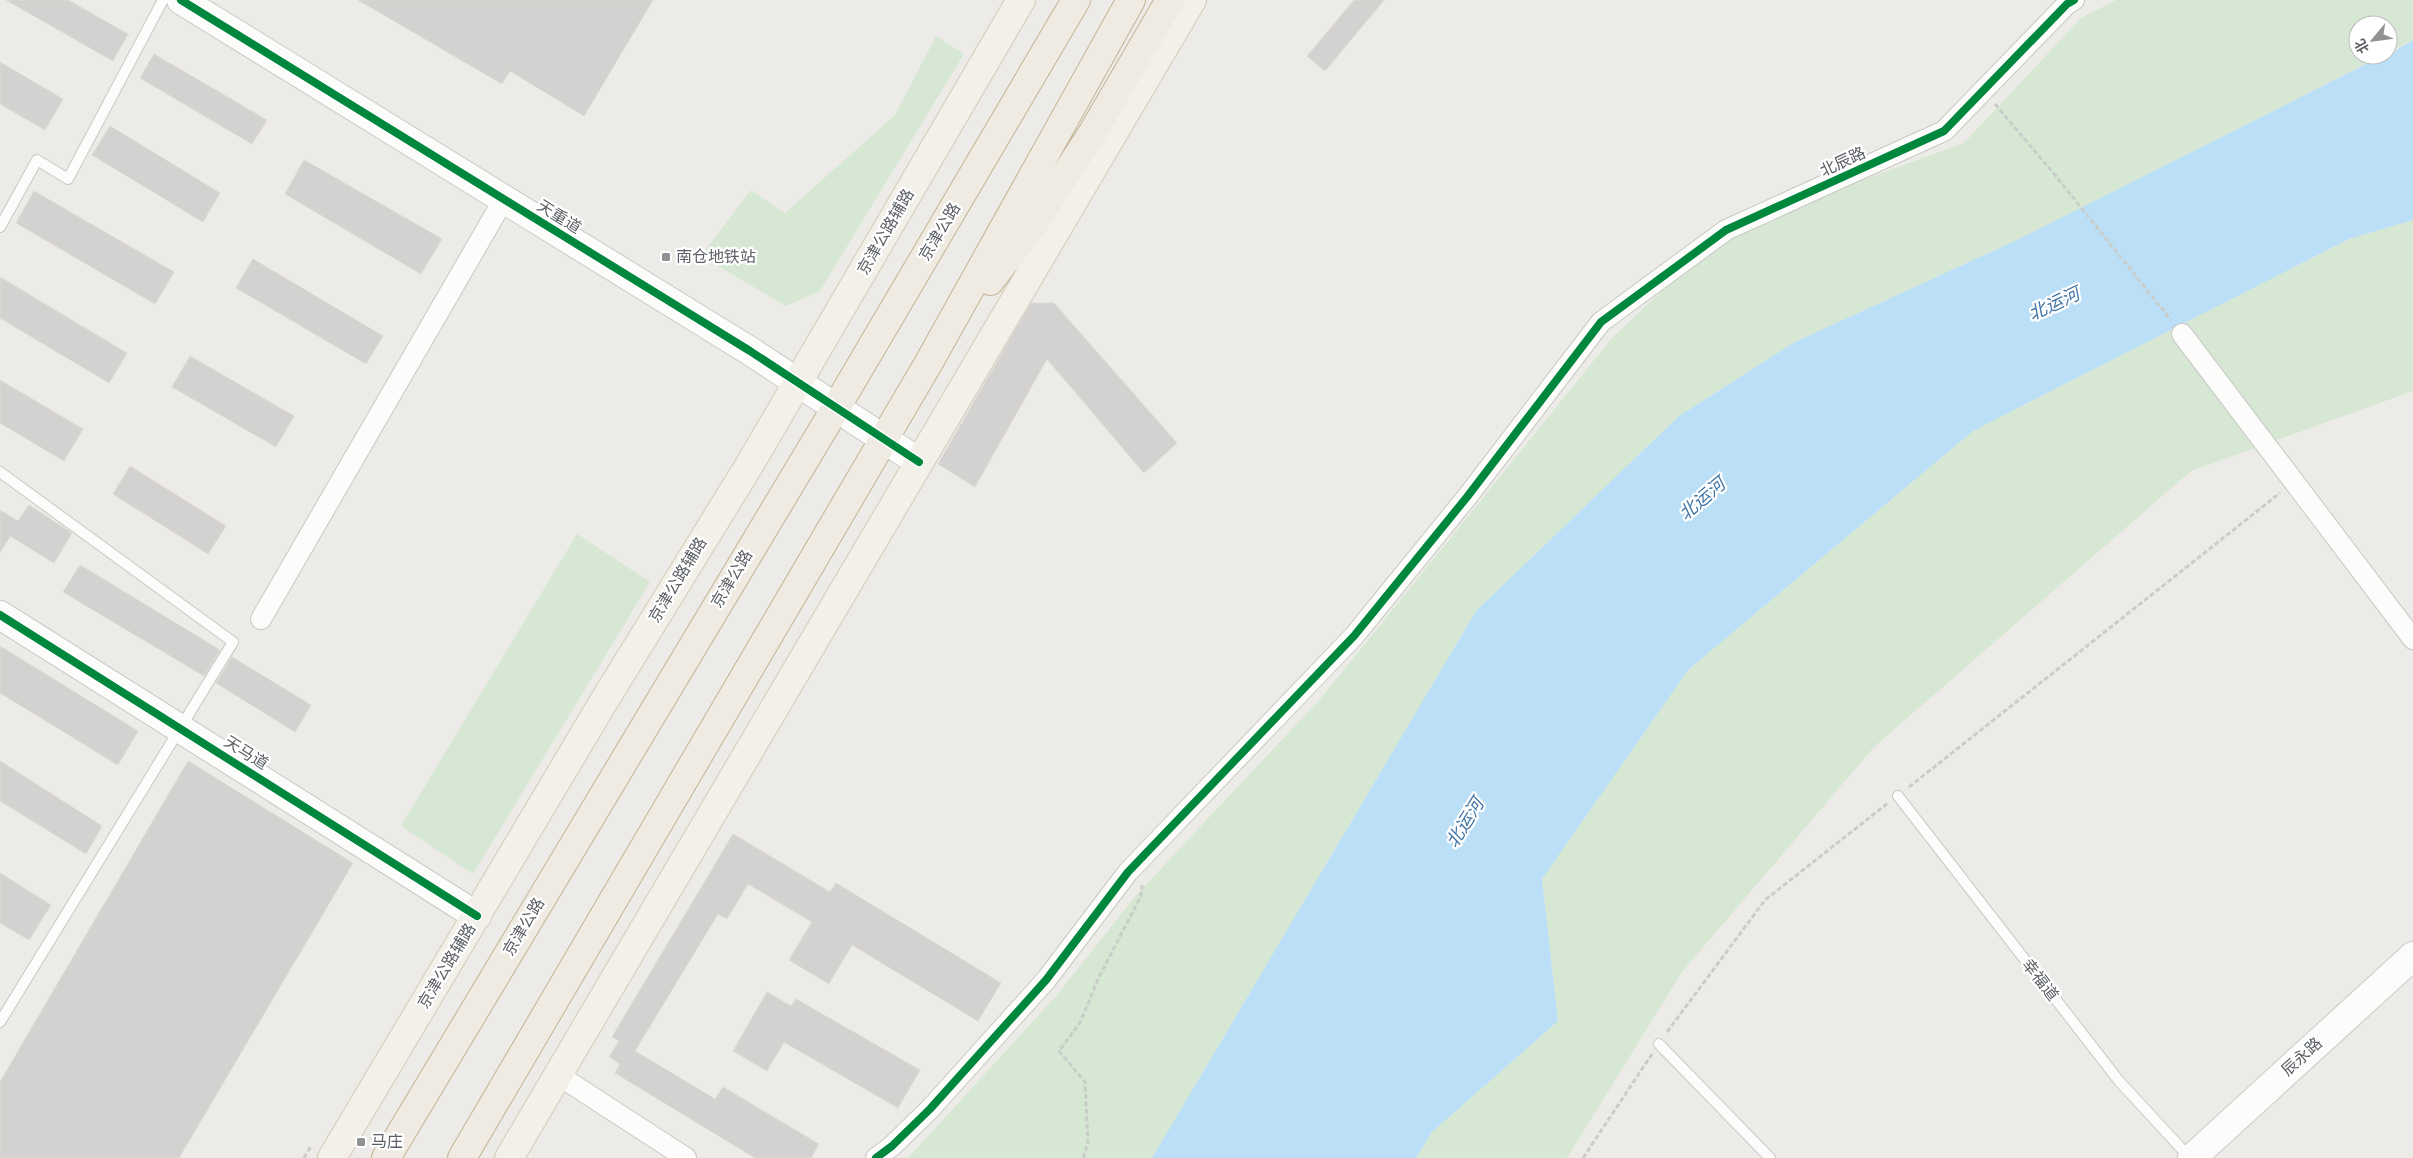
<svg xmlns="http://www.w3.org/2000/svg" width="2413" height="1158" font-family="'Nunito Sans','Noto Sans SC',sans-serif">
<style>
.green{fill:#d6e8d3}
.water{fill:#bbdff6}
.building{fill:#d3d2d0;stroke:#dcdad6}
.lines{fill:none;stroke-linecap:round;stroke-linejoin:round}
.lane-casing{stroke:#c8c8c8;stroke-width:12}
.street-casing{stroke:#c8c8c8;stroke-width:22}
.secondary-casing{stroke:#c9c9c9;stroke-width:30}
.primary-casing{stroke:#d4cab6;stroke-width:30}
.highway-casing{stroke:#c4b394;stroke-width:30}
.path{stroke:#c9cdca;stroke-width:3;stroke-dasharray:5 2.5;stroke-linecap:butt}
.lane{stroke:#fcfcfb;stroke-width:10}
.street{stroke:#fcfcfb;stroke-width:20}
.secondary{stroke:#fcfcfb;stroke-width:28}
.primary{stroke:#f2f0e8;stroke-width:28}
.highway{stroke:#efebe2;stroke-width:28}
.cycleway-casing{stroke:#fff;stroke-width:11}
.cycleway{stroke:#00873e;stroke-width:8}
.poi-dot{fill:#8f9192;stroke:#fff;stroke-width:2}
.labels{text-anchor:middle;dominant-baseline:central;stroke-width:4.5;stroke-linejoin:round;paint-order:stroke}
.street-label{font-size:16px;fill:#5c6065;stroke:#fff}
.poi-label{font-size:16px;fill:#5c6065;stroke:#fff;text-anchor:start}
.water-label{font-size:18px;font-style:italic;fill:#4175a7;stroke:#fff}
</style>
<rect width="100%" height="100%" fill="#edebe7"/>
<!-- green -->
<path class="green" d="M2116,0H2413V40L2388,53V25H2358V55H2384L2017,240L1795,342L1679,416L1476,611L1152,1158H908L1057,995L1138,893L1322,697L1612,338L1726,230L1964,143L2081,18Z
M936,36L964,54L820,291L786,306L701,256L751,190L785,213L895,115Z
M2413,220V391L2191,471L1874,747L1682,972L1567,1158H1416L1432,1132L1558,1021L1542,879L1688,670L1973,431L2349,239Z
M577,534L650,582L473,874L401,826Z"/>
<!-- water -->
<path class="water" d="M2413,40V220L2349,239L1973,431L1688,670L1542,879L1558,1021L1432,1132L1416,1158H1152L1476,611L1679,416L1795,342L2017,240L2384,55H2388Z"/>
<!-- building -->
<path class="building" d="M6,0H68L128,34L113,61Z
M358,0H653L584,116L510,71L502,84Z
M1354,0H1384L1325,71L1307,56Z
M154,54L267,120L252,144L140,78Z
M0,62L63,99L45,130L0,104Z
M110,126L220,193L203,222L92,155Z
M304,160L442,239L421,274L285,194Z
M34,191L174,272L155,304L16,223Z
M253,259L383,336L366,364L236,288Z
M0,277L127,353L109,383L0,318Z
M1031,303H1054L1177,443L1144,473L1047,359L975,487L938,464Z
M190,356L294,416L276,447L172,387Z
M0,380L83,429L64,461L0,423Z
M130,466L226,526L208,554L113,494Z
M29,505L72,533L54,563L10,536L0,553V510L18,521Z
M80,565L220,650L204,676L63,592Z
M0,646L138,731L118,765L0,693Z
M232,657L311,705L295,732L216,683Z
M0,761L102,826L86,854L0,801Z
M188,761L353,863L179,1158H0V1082Z
M733,834L830,892L836,883L1001,983L978,1021L852,945L829,984L789,960L812,922L748,884L727,919L718,914L635,1051L715,1099L723,1087L819,1144L811,1158H755L615,1073L620,1064L609,1057L619,1041L612,1037Z
M0,873L51,905L29,940L0,923Z
M767,992L791,1006L796,999L920,1070L898,1108L784,1042L767,1071L733,1051Z"/>
<g class="lines">
<defs>
<path id="lane" d="M0,227L37,160L68,179L163,0
M0,472L233,642L0,1022
M1898,796L2119,1081L2190,1158
M1659,1044L1770,1158"/>
<path id="street" d="M2182,334L2413,639
M261,619L504,199
M558,1075L686,1158
M876,1158L892,1146L930,1109L1046,980L1128,872L1354,636L1467,497L1601,322L1726,230L1944,131L2067,4L2074,0"/>
<path id="secondary" d="M181,0L750,351L919,462
M0,615L477,916
M2192,1158L2413,956"/>
<path id="primary" d="M332,1158L601,706L750,464L1021,0
M509,1158L1192,0"/>
<path id="highway" d="M990,281L1033,225L1093,132L1170,0
M386,1158L837,406L1076,0
M462,1158L928,364L1131,0"/>
</defs>
<!-- lane casing -->
<use href="#lane" class="lane-casing"/>
<!-- street casing -->
<use href="#street" class="street-casing"/>
<!-- secondary casing -->
<use href="#secondary" class="secondary-casing"/>
<!-- primary casing -->
<use href="#primary" class="primary-casing"/>
<!-- highway casing -->
<use href="#highway" class="highway-casing"/>
<!-- path -->
<path class="path" d="M1995,104L2055,175L2171,320
M1909,787L2280,493
M1667,1032L1765,900L1888,803
M304,1158L311,1146
M1083,1158L1088,1143L1085,1082L1059,1051L1080,1023L1099,977L1141,896L1142,885
M1583,1158L1652,1054"/>
<!-- lane -->
<use href="#lane" class="lane"/>
<!-- street -->
<use href="#street" class="street"/>
<!-- secondary -->
<use href="#secondary" class="secondary"/>
<!-- primary -->
<use href="#primary" class="primary"/>
<!-- highway -->
<use href="#highway" class="highway"/>
<defs>
<path id="cycleway" d="M181,0L750,351L919,462
M0,615L477,916
M876,1158L892,1146L930,1109L1046,980L1128,872L1354,636L1467,497L1601,322L1726,230L1944,131L2067,4L2074,0"/>
</defs>
<!-- cycleway casing -->
<use href="#cycleway" class="cycleway-casing"/>
<!-- cycleway -->
<use href="#cycleway" class="cycleway"/>
</g>
<!-- markers -->
<g class="poi-dot">
<rect x="661" y="252" width="10" height="10" rx="2.5"/>
<rect x="356" y="1137" width="10" height="10" rx="2.5"/>
</g>
<g class="labels">
<!-- street labels -->
<g class="street-label">
<text transform="translate(1843 162) rotate(-25)">北辰路</text>
<text transform="translate(559 217) rotate(32)">天重道</text>
<text transform="translate(886 232) rotate(-60)">京津公路辅路</text>
<text transform="translate(940 232) rotate(-59)">京津公路</text>
<text transform="translate(732 579) rotate(-59)">京津公路</text>
<text transform="translate(678 580) rotate(-59)">京津公路辅路</text>
<text transform="translate(246 753) rotate(32)">天马道</text>
<text transform="translate(524 927) rotate(-59)">京津公路</text>
<text transform="translate(447 966) rotate(-59)">京津公路辅路</text>
<text transform="translate(2040 980) rotate(52)">幸福道</text>
<text transform="translate(2302 1057) rotate(-42)">辰永路</text>
</g>
<!-- poi labels -->
<g class="poi-label">
<text x="676" y="257">南仓地铁站</text>
<text x="371" y="1142">马庄</text>
</g>
<!-- water labels -->
<g class="water-label">
<text transform="translate(2054 304) rotate(-25)">北运河</text>
<text transform="translate(1702 499) rotate(-40)">北运河</text>
<text transform="translate(1465 823) rotate(-58)">北运河</text>
</g>
</g>
<!-- north arrow -->
<g transform="translate(2373 40) rotate(241)"><circle r="24" fill="#ffffff" stroke="#bebfc1"/>
<path d="M0-4L9 19L0 12L-9 19Z" fill="#8f9192"/>
<text y="-8" font-size="14" font-weight="bold" text-anchor="middle" fill="#5c6065">北</text>
</g>
</svg>
